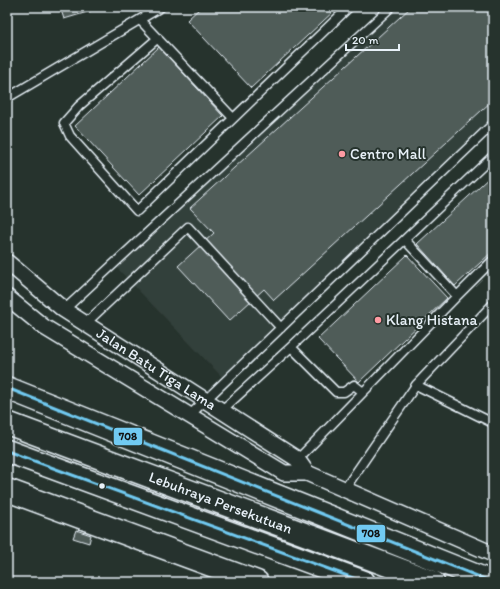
<svg xmlns="http://www.w3.org/2000/svg" width="500" height="589" font-family="Itim,sans-serif">
<style>
.built{fill:#333f3a}
.building{fill:#505c59;stroke:#e8f1f8}
.lines{fill:none;stroke-linecap:round;stroke-linejoin:round}
.lane-casing{stroke:#e8f1f8;stroke-width:11}
.street-casing{stroke:#e8f1f8;stroke-width:18}
.highway-casing{stroke:#e8f1f8;stroke-width:25}
.lane{stroke:#26332d;stroke-width:8}
.street{stroke:#26332d;stroke-width:15}
.highway{stroke:#26332d;stroke-width:22}
.bus-1-casing{stroke:#26332d;stroke-width:6}
.bus-1{stroke:#71caf2;stroke-width:3}
.poi-dot{fill:#ff9aa2;stroke:#26332d;stroke-width:1.5}
.bus-dot{fill:#e8f1f8;stroke:#26332d;stroke-width:1.5}
.labels{text-anchor:middle;dominant-baseline:central;stroke-width:4;stroke-linejoin:round;paint-order:stroke}
.poi-label{font-size:15px;fill:#e8f1f8;stroke:#26332d;text-anchor:start}
.street-label{font-size:15px;fill:#e8f1f8;stroke:#26332d}
.line-badge{stroke:#26332d;stroke-width:1.5}
.pale-badge-label{font-size:11px;text-anchor:middle;font-weight:bold;fill:#111}
</style>
<rect width="100%" height="100%" fill="#26332d"/>
<filter id="ink" filterUnits="userSpaceOnUse"><feTurbulence type="fractalNoise" baseFrequency=".025" numOctaves="2"/><feDisplacementMap in="SourceGraphic" scale="8" xChannelSelector="R" yChannelSelector="G"/><feConvolveMatrix kernelMatrix="1 2 1 2 8 2 1 2 1" color-interpolation-filters="sRGB"/></filter>
<g filter="url(#ink)">
<!-- built -->
<path class="built" d="M397,7H493V118L222,377L116,267Z"/>
<!-- building -->
<path class="building" d="M60,7H90L91,11L64,19Z
M201,7H332L335,10L251,88L187,20Z
M411,7H493V100L274,300L264,289L229,321L178,266L214,233L190,208Z
M159,47L223,116L139,195L75,126Z
M493,174V251L455,286L417,244Z
M407,255L447,298L359,382L318,339Z
M76,530L91,535L89,543L73,538Z"/>
<g class="lines">
<defs>
<path id="lane" d="M140,20L233,118
M158,38L79,106L64,123L70,136L137,211L349,7
M7,98L161,7
M405,240L457,296
M64,310L391,7
M85,324L188,227L281,328
M291,347L336,392H344L354,385L363,392
M416,385L493,423
M221,411L291,347L493,156
M190,415L493,124
M296,461L457,296L493,260
M344,490L416,385L493,304"/>
<g id="street">
<path id="s1" d="M7,262L64,310L297,459L307,473"/>
<path d="M7,297L44,327L284,473H307L493,554"/>
</g>
<g id="highway">
<path d="M7,388L492,582"/>
<path id="s2" d="M7,423L433,582"/>
<path d="M7,451L364,582"/>
<path d="M7,490L257,582"/>
</g>
</defs>
<!-- lane casing -->
<use href="#lane" class="lane-casing"/>
<!-- street casing -->
<use href="#street" class="street-casing"/>
<!-- highway casing -->
<use href="#highway" class="highway-casing"/>
<!-- lane -->
<use href="#lane" class="lane"/>
<!-- street -->
<use href="#street" class="street"/>
<!-- highway -->
<use href="#highway" class="highway"/>
<defs>
<path id="bus-1" d="M7,388L492,582
M7,451L364,582"/>
</defs>
<!-- bus-1 casing -->
<use href="#bus-1" class="bus-1-casing"/>
<!-- bus-1 -->
<use href="#bus-1" class="bus-1"/>
</g>
</g>
<!-- markers -->
<g class="poi-dot">
<circle cx="342" cy="154" r="4"/>
<circle cx="378" cy="320" r="4"/>
</g>
<circle class="bus-dot" cx="102" cy="486" r="3.5"/>
<g class="labels">
<!-- poi labels -->
<g class="poi-label">
<text x="350" y="154">Centro Mall</text>
<text x="386" y="320">Klang Histana</text>
</g>
<!-- street labels -->
<g class="street-label">
<text stroke="none"><textPath href="#s1" startOffset="184">Jalan Batu Tiga Lama</textPath></text>
<text stroke="none"><textPath href="#s2" startOffset="228">Lebuhraya Persekutuan</textPath></text>
</g>
</g>
<g class="line-badge">
<rect x="113" y="427" width="30" height="19" rx="4" fill="#71caf2"/>
<rect x="356" y="524" width="30" height="19" rx="4" fill="#71caf2"/>
</g>
<g class="pale-badge-label">
<text x="128" y="440">708</text>
<text x="371" y="537">708</text>
</g>
<!-- margin -->
<rect width="500" height="589" fill="none" stroke="#26332d" stroke-width="24"/>
<rect x="12" y="12" width="476" height="565" fill="none" stroke="#e8f1f8" stroke-width="1.5" filter="url(#ink)"/>
<!-- scale -->
<path d="M346 44v6h53v-6" fill="none" stroke="#e8f1f8" stroke-width="2"/>
<text x="352" y="44" font-size="12" fill="#e8f1f8" stroke="#26332d" stroke-width="3" paint-order="stroke">20 m</text>
</svg>
